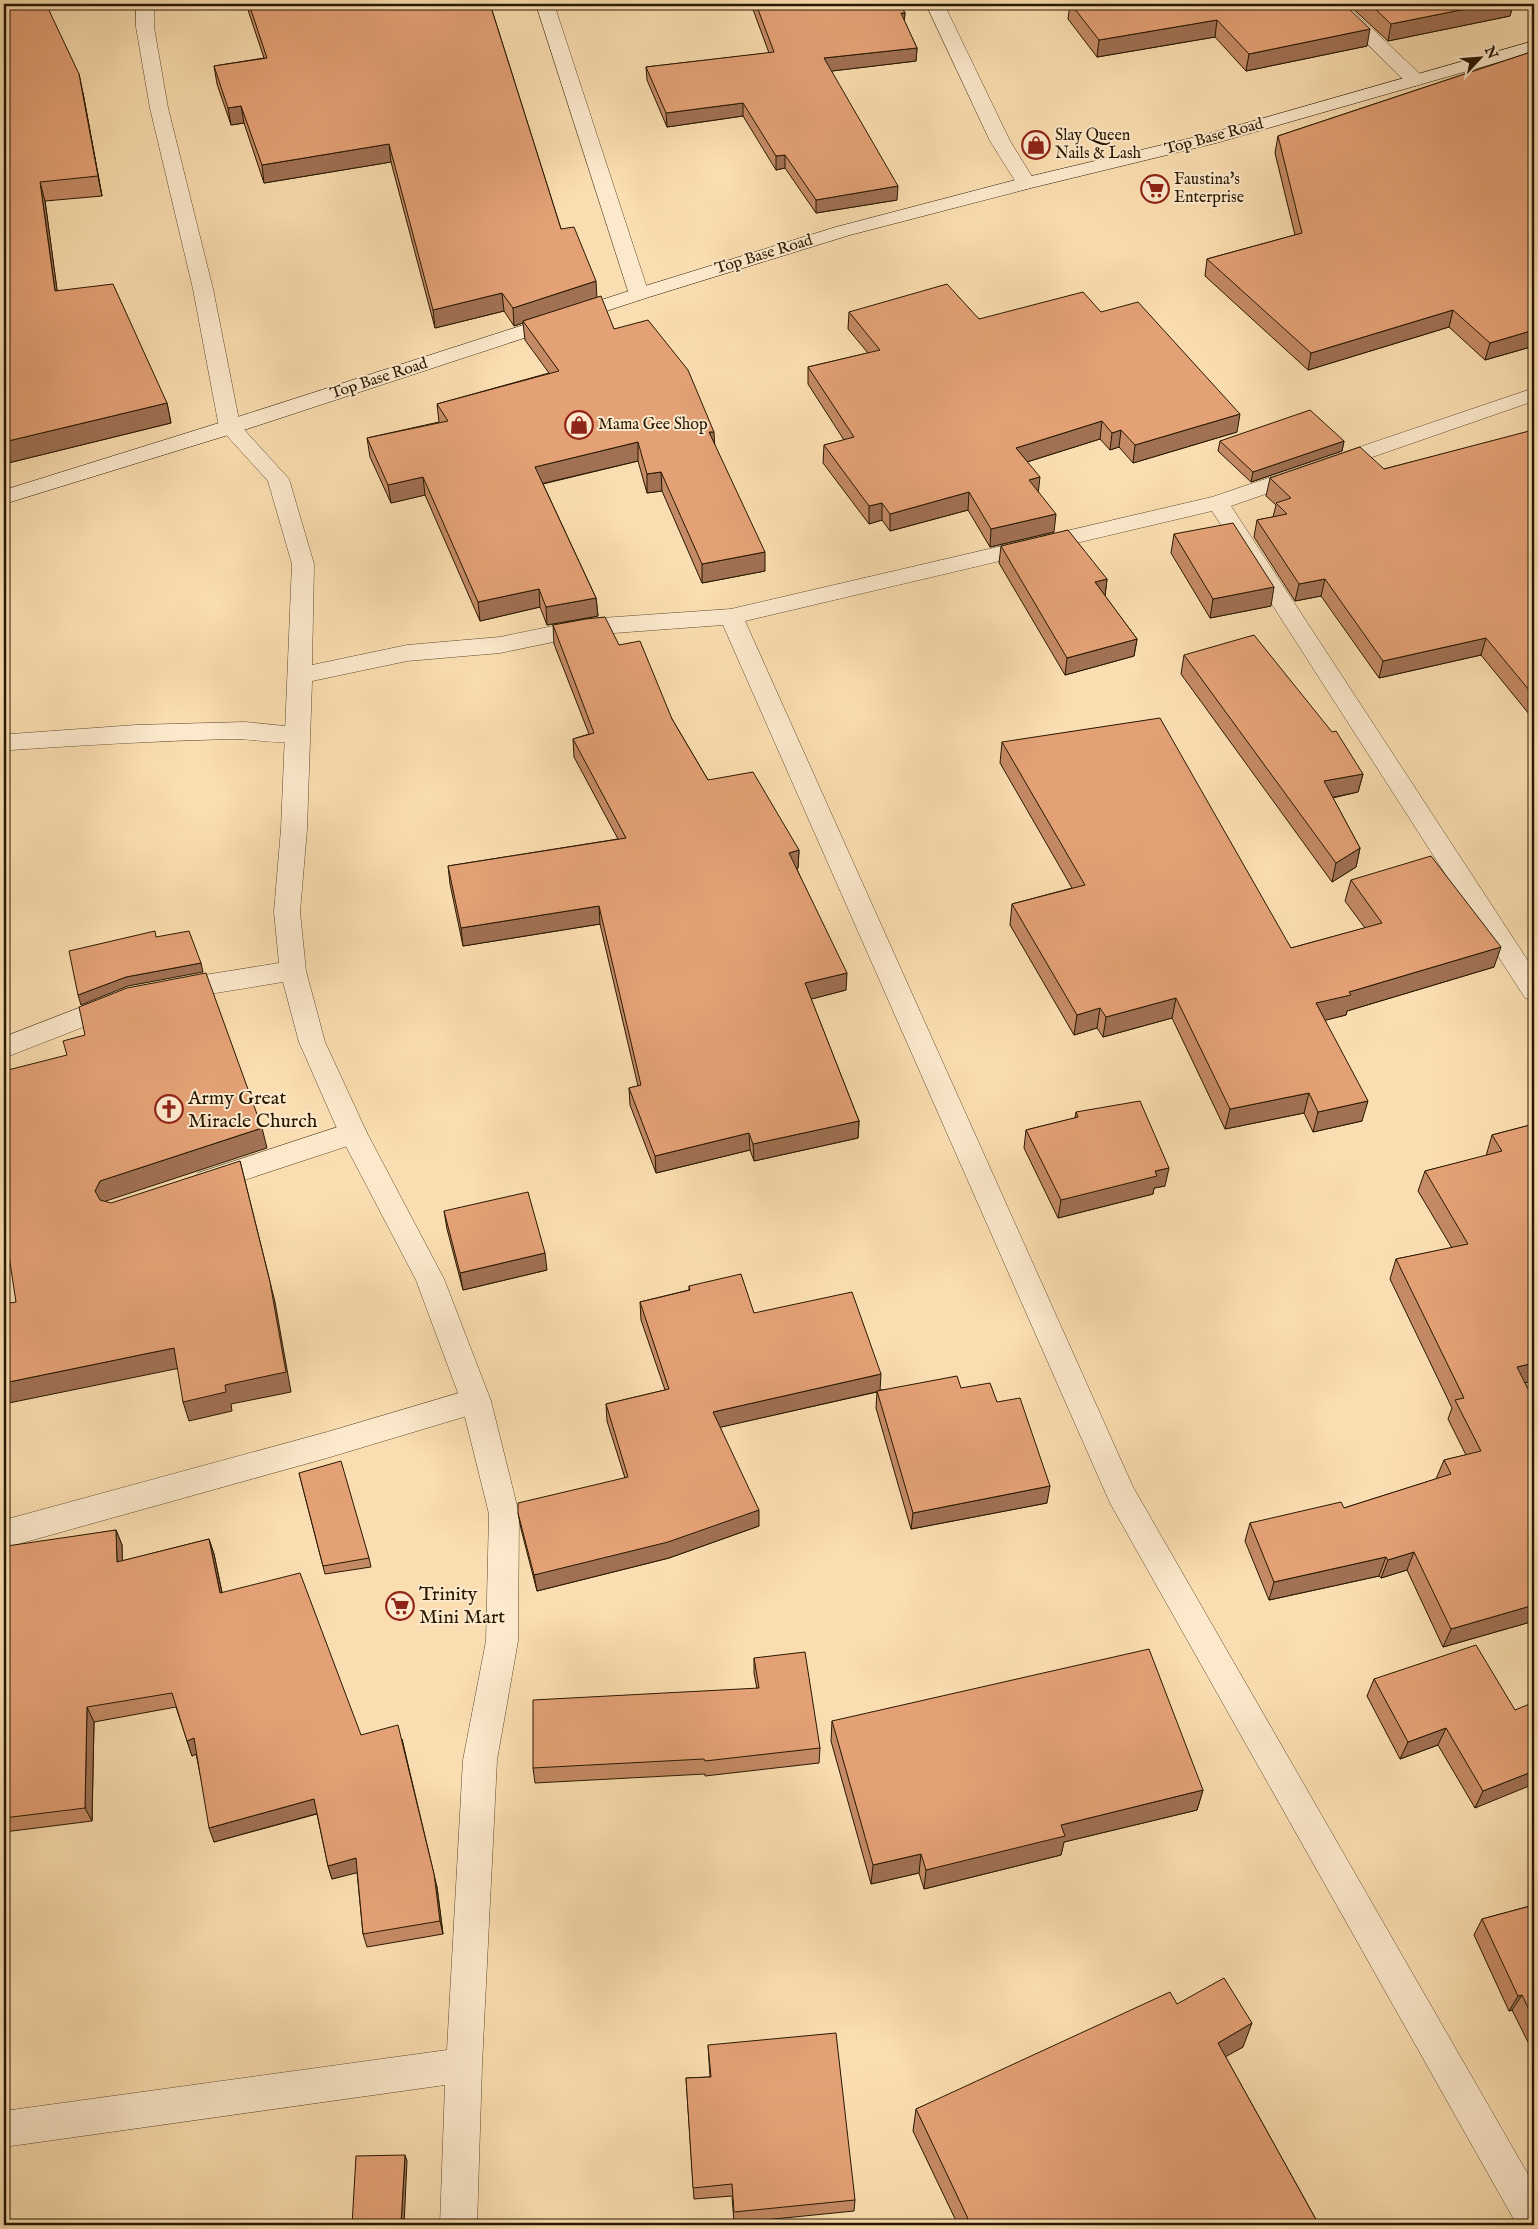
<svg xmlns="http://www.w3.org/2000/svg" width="1538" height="2229" font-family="'IM FELL English',serif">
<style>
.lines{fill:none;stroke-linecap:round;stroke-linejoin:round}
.lane-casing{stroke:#5c492c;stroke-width:1}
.street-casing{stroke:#5c492c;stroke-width:1}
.secondary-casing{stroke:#281800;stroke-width:1}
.lane{fill:#fce9cc;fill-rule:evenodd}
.street{fill:#fce9cc;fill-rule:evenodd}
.secondary{fill:#fce9cc;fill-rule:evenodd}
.wall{fill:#c48a65;stroke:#281800}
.shaded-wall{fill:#a07153;stroke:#281800}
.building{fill:#e4a176;stroke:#281800}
.labels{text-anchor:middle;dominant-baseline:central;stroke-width:4;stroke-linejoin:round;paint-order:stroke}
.far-poi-label{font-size:16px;fill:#281800;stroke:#fce9cc;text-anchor:start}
.far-street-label{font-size:16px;fill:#281800;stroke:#fce9cc}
.poi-label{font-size:20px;fill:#281800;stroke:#fce9cc;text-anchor:start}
</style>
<rect width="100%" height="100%" fill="#faddb0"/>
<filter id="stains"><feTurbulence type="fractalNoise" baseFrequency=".004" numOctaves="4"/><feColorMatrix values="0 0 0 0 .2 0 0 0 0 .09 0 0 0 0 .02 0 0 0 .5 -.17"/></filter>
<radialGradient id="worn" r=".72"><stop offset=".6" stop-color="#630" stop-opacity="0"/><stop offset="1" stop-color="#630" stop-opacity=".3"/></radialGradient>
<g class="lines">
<defs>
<path id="lane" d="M245,722L305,728L308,734L305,740C283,746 252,738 229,739C156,741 84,745 11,750L4,748V736L11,734L136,725Z
M353,1122L363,1125L367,1133L363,1141L208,1192L198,1189L194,1181L198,1173Z
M476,1388L487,1392L491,1401L487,1410L327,1458L4,1548V1520L327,1432Z"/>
<path id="street" d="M136,4H154V27L168,108L213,289L240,425L289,479L314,564L312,665L407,645L500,637L587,619L731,609L1212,497L1534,388V401L1231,506L1534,970V1001L1525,998L1212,511L745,621L1133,1487L1534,2185V2225H1517L1110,1503L723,625L587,635L500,653L407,661L312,681L307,829L300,912L306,971L325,1042L367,1133L444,1279L491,1401L519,1514L518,1641L497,1760L482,2065L477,2225H440L445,2085L4,2147V2111L447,2050L463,1760L486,1641L489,1514L461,1401L416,1280L339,1133L299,1042L283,982L173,1000L164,997L160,990L164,983L173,980L279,963L274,912L281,829L292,564L268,481L219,427L193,289L150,108L136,27Z
M536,4H554L649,294L646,298L639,300L632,298L629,294Z
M926,4H944L1010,141L1036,183L1033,187L1026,189L1019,187L990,141Z
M1327,4H1346L1422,76L1424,80L1422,84L1415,86L1408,84Z
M115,994L124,997L128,1004L124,1011L4,1058V1037Z"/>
<path id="secondary" d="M1534,41V52L1216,143L1031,188L850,235L646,298L238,432L4,504V490L222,422L632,290L836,227L1019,179L1204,135Z"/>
</defs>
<!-- lane casing -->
<use href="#lane" class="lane-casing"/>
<!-- street casing -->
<use href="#street" class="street-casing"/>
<!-- secondary casing -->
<use href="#secondary" class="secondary-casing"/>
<!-- lane -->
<use href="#lane" class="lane"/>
<!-- street -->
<use href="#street" class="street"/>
<!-- secondary -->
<use href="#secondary" class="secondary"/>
</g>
<!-- wall -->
<path class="wall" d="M4,4L83,93L102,196L45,201L57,291L167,403L171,423L4,464Z
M246,4H490L561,229L597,298L614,329L714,444L765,571L702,583L662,491L647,493L638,461L543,484L596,598L598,616L547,625L540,607L480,621L425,495L391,503L370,457L367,438L439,422L437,404L549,373L525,340L523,323L514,326L504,311L435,328L391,162L264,183L244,123L231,125L217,84L214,66L264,58Z
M751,4H900L905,13L904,21L917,48L916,61L831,71L897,200L816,213L785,168L776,170L743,116L667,127L647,80L646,67L769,53Z
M1070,4H1344L1367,46L1246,71L1215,37L1097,57L1068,19Z
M1348,4H1513L1510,16L1388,41Z
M1534,51V346L1485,360L1449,327L1308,370L1205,276L1207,259L1295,235L1275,153L1278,136Z
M849,312L979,319L1101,312L1237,432L1133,463L1119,447L1110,450L1100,439L1027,462L1054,532L990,547L968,510L890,531L882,520L869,524L823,463L824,445L844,440L808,384V367L868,353L848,329Z
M1534,431V720L1481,655L1379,678L1321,596L1295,601L1254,537L1257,520L1273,517L1276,505L1266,496L1270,478L1384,469Z
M1220,441H1344L1342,451L1251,482L1218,451Z
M1174,534L1271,606L1210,618L1171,553Z
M1001,546L1107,579L1105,596L1137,639L1134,656L1065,675L999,563Z
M553,625L619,645L672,719L708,780L799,850L798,868L797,869L846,990L811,999L859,1121L858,1138L754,1161L750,1150L656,1173L630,1105L629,1088L638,1086L600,924L463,946L450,884L448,866L618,839L574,757L573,739L589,734L554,644Z
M1184,655L1363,774L1358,792L1333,798L1360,848L1356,867L1332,882L1181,674Z
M1002,742L1291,948L1365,928L1345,901L1351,880L1494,967L1347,1011L1346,1015L1325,1020L1362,1121L1313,1132L1304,1113L1225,1129L1172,1018L1103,1037L1097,1028L1074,1035L1010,925L1012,904L1072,888L1000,763Z
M1076,1112L1165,1186L1154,1188L1153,1194L1058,1218L1024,1148L1026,1130L1075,1118Z
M1534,1124V1381L1525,1383L1534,1401V1621L1443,1647L1407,1570L1381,1578L1379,1576L1269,1600L1245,1541L1250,1523L1344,1508L1436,1479L1444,1460L1466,1455L1448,1419L1452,1408L1390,1279L1396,1259L1452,1248L1418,1191L1425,1171L1486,1156L1492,1135Z
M444,1211L547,1270L463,1290L447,1229Z
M689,1286L754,1313L880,1390L961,1388L997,1402L1047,1503L911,1529L876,1408L877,1392L720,1427L759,1526L669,1558L537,1591L521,1529L518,1513L625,1478L607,1421L606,1404L665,1390L641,1320L640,1302L689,1290Z
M299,1473L369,1558L371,1567L325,1574Z
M116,1530L122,1545V1561L209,1539L214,1554L222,1592L361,1735L437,1887L443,1934L367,1947L363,1934L357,1872L332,1879L328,1866L317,1814L214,1842L196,1754L192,1756L176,1707L94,1722L92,1821L4,1832V1549Z
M754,1658L820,1748L819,1763L705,1776V1774L535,1783L533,1768L757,1689L754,1673Z
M1374,1679L1515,1710L1534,1706L1475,1808L1438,1745L1400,1759L1367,1696Z
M832,1721L1203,1790L1197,1810L1064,1842L1061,1855L924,1889L919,1873L871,1884L831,1741Z
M1534,1905V2054L1512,2010L1509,2011L1474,1935L1482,1919Z
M1177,2004L1243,2047L1225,2056L1319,2225H958L913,2131L916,2109Z
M708,2045L855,2200L854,2211L734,2223L732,2196L694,2199L686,2078L710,2077Z"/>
<!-- shaded-wall -->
<path class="shaded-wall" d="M1490,4H1513L1510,16L1388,41L1391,24Z
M901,13H905L904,26Z
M1217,20L1215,37L1097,57L1099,40Z
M1370,29L1367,46L1246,71L1249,54Z
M917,48L916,61L824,72V58Z
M79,74L83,93L102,196L98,176Z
M743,103V116L667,127L666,113Z
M241,106L244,123L231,125L228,108Z
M389,144L391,162L264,183L262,165Z
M785,155V168L776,170V156Z
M40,182L45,201L60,311L55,291Z
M898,186L897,200L816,213V200Z
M596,281L597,299L523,321V323L514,326L513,308Z
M502,293L504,311L435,328L433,310Z
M1453,310L1449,327L1308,370L1311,353Z
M1534,330V346L1485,360L1490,343Z
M167,403L171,423L4,464V442Z
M1240,414L1237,432L1133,463L1135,445Z
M1102,421L1100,439L1014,466L1016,448Z
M1121,430L1119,447L1110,450L1112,433Z
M709,432H714L715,450Z
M1344,441L1342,451L1251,482L1253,472Z
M638,442V461L536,485L535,467Z
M661,472L662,491L647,493V474Z
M423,477L425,495L391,503L388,485Z
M1040,477L1038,495L1029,480Z
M969,492L968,510L890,531V514Z
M882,503V520L869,524V506Z
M1056,514L1054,532L990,547L991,529Z
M765,552V571L702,583V564Z
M1107,579L1105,596L1095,582Z
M1325,579L1321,596L1295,601L1299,584Z
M1274,587L1271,606L1210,618L1213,599Z
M539,589L540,607L480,621L478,602Z
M596,598L598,616L547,625L546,607Z
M1486,638L1481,655L1379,678L1383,661Z
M1137,639L1134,656L1065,675L1067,658Z
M1363,774L1358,792L1319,800L1324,781Z
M1360,848L1356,867L1332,882L1336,863Z
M799,850L798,868L789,871V853Z
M599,906L600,924L463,946L461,928Z
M1501,947L1494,967L1347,1011L1346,1015L1311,1024L1316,1003L1349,992Z
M201,963L203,972L128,986L81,1005L78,995L126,977Z
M847,973L846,990L804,1001L805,983Z
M1176,998L1172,1018L1103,1037L1106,1017Z
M1100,1008L1097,1028L1074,1035L1077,1015Z
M1309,1093L1304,1113L1225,1129L1230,1109Z
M1368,1101L1362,1121L1313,1132L1318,1112Z
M859,1121L858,1138L754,1161L753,1144Z
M262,1128L267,1148L106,1201L101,1212L95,1191L100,1181Z
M749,1133L750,1150L656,1173L655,1156Z
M240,1161L275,1302L291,1392L231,1404L232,1411L189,1421L183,1402Z
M1169,1168L1165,1186L1154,1188L1153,1194L1058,1218L1061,1200L1155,1171Z
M545,1253L547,1270L463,1290L460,1273Z
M174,1348L180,1368L4,1404V1383Z
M1534,1363V1381L1509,1386L1517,1367Z
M881,1374L880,1391L713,1429V1412Z
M1050,1486L1047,1503L911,1529L913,1513Z
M759,1510V1526L669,1558L537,1591L534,1575Z
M116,1530L122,1545L123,1578L117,1562Z
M209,1539L214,1554L225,1608L220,1593Z
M1414,1552L1407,1570L1381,1578L1388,1560Z
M1386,1557L1379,1576L1269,1600L1274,1582Z
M1534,1605V1621L1443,1647L1451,1629Z
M87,1707L94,1722L92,1821L85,1808Z
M1446,1728L1438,1745L1400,1759L1408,1742Z
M194,1738L199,1753L192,1756L187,1741Z
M402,1739L437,1887L443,1934L440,1921Z
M1534,1771V1784L1475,1808L1483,1791Z
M1203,1790L1197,1810L1064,1842L1061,1855L924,1889L926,1870L1061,1825Z
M314,1799L319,1813L214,1842L209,1828Z
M921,1854L919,1873L871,1884L873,1865Z
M356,1858L360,1872L332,1879L328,1866Z
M1522,1995L1512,2010L1509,2011L1518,1996Z
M1252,2023L1243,2047L1209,2066L1218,2043Z
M405,2155L407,2161L404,2225H401Z"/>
<!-- building -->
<path class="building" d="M4,4H46L79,74L98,176L40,182L55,291L113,284L167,403L4,442Z
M249,4H490L561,229L574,227L596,281L513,308L502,293L433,310L389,144L262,165L241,106L228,108L214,66L267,58Z
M756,4H900L905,13H901L917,48L824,58L898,186L816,200L785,155L776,156L743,103L666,113L646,67L774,52Z
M1071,4H1344L1370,29L1249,54L1217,20L1099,40Z
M1370,4H1490L1391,24Z
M1534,51V330L1490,343L1453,310L1311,353L1207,259L1302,233L1278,136Z
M947,284L979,319L1083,292L1101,312L1138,302L1240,414L1135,445L1121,430L1112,433L1102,421L1016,448L1040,477L1029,480L1056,514L991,529L969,492L890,514L882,503L869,506L824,445L854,437L808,367L880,350L849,312Z
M601,296L614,329L648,320L688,370L714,432H709L765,552L702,564L661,472L647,474L638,442L535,467L596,598L546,607L539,589L478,602L423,477L388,485L367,438L448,421L437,404L559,371L523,321Z
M1310,410L1344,441L1253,472L1220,441Z
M1533,430L1534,431V696L1486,638L1383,661L1325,579L1299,584L1257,520L1287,514L1276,503L1291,498L1270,478L1360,447L1384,469Z
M1233,523L1274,587L1213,599L1174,534Z
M1068,530L1107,579L1095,582L1137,639L1067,658L1001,546Z
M605,617L619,645L640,641L672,719L708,780L753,772L799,850L789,853L847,973L805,983L859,1121L753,1144L749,1133L655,1156L629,1088L641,1085L599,906L461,928L448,866L626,838L573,739L594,733L553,625L586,619Z
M1254,635L1332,732L1336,731L1363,774L1324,781L1360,848L1336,863L1184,655Z
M1160,718L1291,948L1382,923L1351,880L1431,856L1501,947L1349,992L1351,995L1316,1003L1368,1101L1318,1112L1309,1093L1230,1109L1176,998L1106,1017L1100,1008L1077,1015L1012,904L1085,885L1002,742Z
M155,931L156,937L189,931L201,963L126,977L78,995L69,951Z
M206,973L262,1128L100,1181L95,1191L100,1200L111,1203L240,1161L270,1282L286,1372L225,1385L226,1392L183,1402L174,1348L4,1383V1304L16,1302L4,1223V1071L67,1055L63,1041L85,1035L79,1007L127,988Z
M1140,1101L1169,1168L1155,1171L1157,1176L1061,1200L1026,1130L1078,1117L1076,1112Z
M1534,1124V1363L1517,1367L1534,1401V1605L1451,1629L1414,1552L1388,1560L1386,1557L1274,1582L1250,1523L1341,1502L1344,1508L1451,1474L1444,1460L1481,1451L1455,1400L1464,1398L1396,1259L1468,1244L1425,1171L1502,1151L1492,1135Z
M528,1192L545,1253L460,1273L444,1211Z
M741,1274L754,1313L852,1292L881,1374L713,1412L759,1510L668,1542L534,1575L518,1513V1503L628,1477L606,1404L669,1389L640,1302L690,1290L689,1286Z
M957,1376L961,1388L990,1383L997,1402L1020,1398L1050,1486L913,1513L877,1391Z
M341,1461L369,1558L323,1566L299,1473Z
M116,1530L117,1562L209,1539L220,1593L300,1573L361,1735L398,1725L434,1874L440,1921L363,1934L356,1858L328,1866L314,1799L209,1828L194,1738L187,1741L172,1693L87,1707L85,1808L4,1818V1549H7V1546Z
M1476,1645L1515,1710L1532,1703L1534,1706V1771L1483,1791L1446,1728L1408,1742L1374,1679Z
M1149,1649L1203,1790L1061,1825L1065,1836L926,1870L921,1854L873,1865L832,1721Z
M805,1652L820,1748L705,1761L704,1759L533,1768V1700L759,1688L754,1658Z
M1534,1905V2020L1522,1995L1518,1996L1482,1919Z
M1224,1978L1252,2023L1218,2043L1319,2225H971L916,2109L1170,1992L1177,2004Z
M836,2033L855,2200L734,2212L732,2184L693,2188L686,2078L711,2077L708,2045Z
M405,2155L401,2225H352L356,2156Z"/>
<!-- icons -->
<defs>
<symbol id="shop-ring" viewBox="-11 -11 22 22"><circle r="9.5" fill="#fce9cc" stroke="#8f2418" stroke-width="1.5"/><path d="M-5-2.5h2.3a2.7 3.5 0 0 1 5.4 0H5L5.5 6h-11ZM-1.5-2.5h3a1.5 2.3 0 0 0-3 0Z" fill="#8f2418"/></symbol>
<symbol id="supermarket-ring" viewBox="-11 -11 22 22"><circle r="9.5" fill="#fce9cc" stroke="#8f2418" stroke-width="1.5"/><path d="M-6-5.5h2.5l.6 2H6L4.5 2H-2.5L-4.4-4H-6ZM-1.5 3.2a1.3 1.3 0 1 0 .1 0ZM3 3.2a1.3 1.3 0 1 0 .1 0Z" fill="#8f2418"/></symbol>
<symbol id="church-ring" viewBox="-11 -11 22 22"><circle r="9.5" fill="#fce9cc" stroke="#8f2418" stroke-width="1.5"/><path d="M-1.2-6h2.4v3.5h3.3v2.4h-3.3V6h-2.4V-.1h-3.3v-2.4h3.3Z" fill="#8f2418"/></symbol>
</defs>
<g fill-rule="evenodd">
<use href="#shop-ring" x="1020" y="129" width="32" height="32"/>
<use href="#supermarket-ring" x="1139" y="173" width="32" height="32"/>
<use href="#shop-ring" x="563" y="409" width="32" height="32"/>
<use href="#church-ring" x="153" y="1093" width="32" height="32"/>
<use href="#supermarket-ring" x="384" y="1590" width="32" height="32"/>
</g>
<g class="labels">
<!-- far-poi labels -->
<g class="far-poi-label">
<text x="1055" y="136">Slay Queen<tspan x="1055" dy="18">Nails &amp; Lash</tspan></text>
<text x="1174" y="180">Faustina's<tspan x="1174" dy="18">Enterprise</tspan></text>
<text x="598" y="425">Mama Gee Shop</text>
</g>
<!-- far-street labels -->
<g class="far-street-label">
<text transform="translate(1214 137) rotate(-15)">Top Base Road</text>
<text transform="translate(764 255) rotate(-17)">Top Base Road</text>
<text transform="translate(379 379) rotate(-18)">Top Base Road</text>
</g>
<!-- poi labels -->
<g class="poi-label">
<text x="188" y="1098">Army Great<tspan x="188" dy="23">Miracle Church</tspan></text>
<text x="419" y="1594">Trinity<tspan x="419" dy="23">Mini Mart</tspan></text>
</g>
</g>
<!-- margin -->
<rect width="1538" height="2229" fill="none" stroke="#faddb0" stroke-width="20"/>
<rect x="5" y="5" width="1528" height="2219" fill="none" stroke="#281800" stroke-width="2.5"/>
<rect x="10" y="10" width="1518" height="2209" fill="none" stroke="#281800"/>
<!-- north arrow -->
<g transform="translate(1480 58) rotate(64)" stroke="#fce9cc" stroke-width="4" paint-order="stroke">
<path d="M0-4L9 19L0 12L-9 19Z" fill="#281800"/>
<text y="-8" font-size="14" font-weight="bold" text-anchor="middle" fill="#281800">N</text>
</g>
<rect width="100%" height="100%" filter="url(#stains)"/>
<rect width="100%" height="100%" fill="url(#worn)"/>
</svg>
